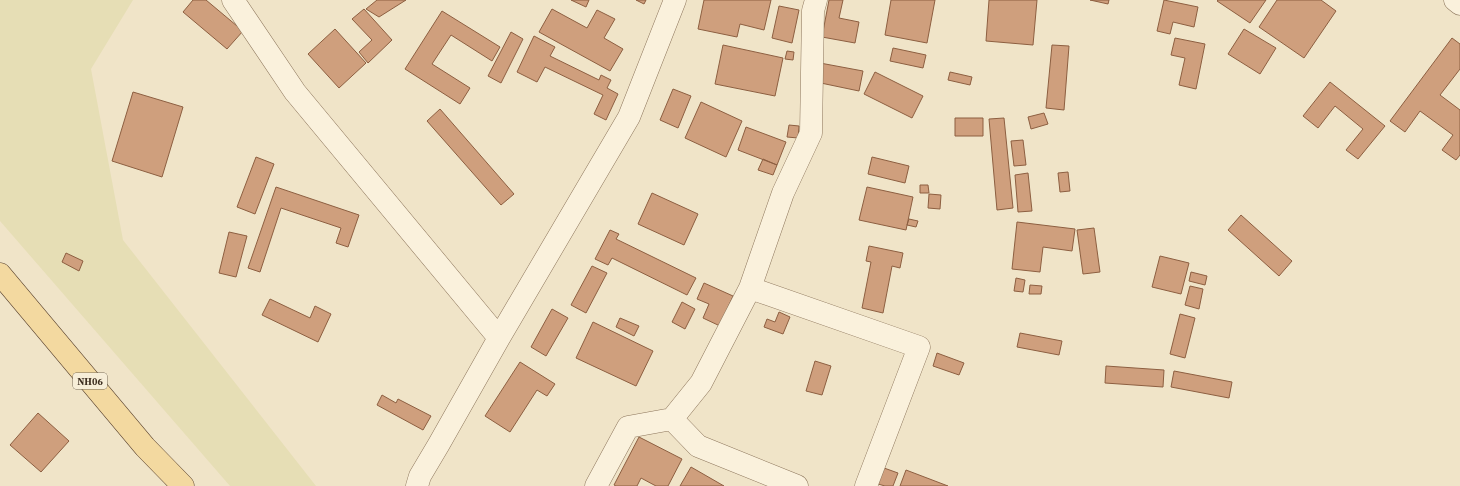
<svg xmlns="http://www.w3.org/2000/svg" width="1460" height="486" font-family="'Source Serif 4',serif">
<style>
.farmland{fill:#e6deb5}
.building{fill:#cf9f7d;stroke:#8d5f41}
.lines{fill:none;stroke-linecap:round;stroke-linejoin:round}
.minor-casing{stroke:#8d765c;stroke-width:23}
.primary-casing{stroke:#5b4430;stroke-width:23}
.minor{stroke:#faf1dc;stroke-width:22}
.primary{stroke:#f3d9a0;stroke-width:22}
.labels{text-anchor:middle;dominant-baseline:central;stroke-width:3;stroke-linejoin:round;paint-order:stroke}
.shield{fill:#f7eed8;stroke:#756857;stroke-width:1}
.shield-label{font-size:10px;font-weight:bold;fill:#3d2e20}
</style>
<rect width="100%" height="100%" fill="#f0e4c8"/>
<!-- farmland -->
<path class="farmland" d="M0,0H133L91,69L123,240L316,486H230L0,221Z"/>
<!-- building -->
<path class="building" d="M193,0H206L243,31L227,49L183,12Z
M377,0H406L379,17L366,9Z
M571,0H589L586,7Z
M636,0H646L644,4Z
M704,0H771L764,30L740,24L737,37L698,29Z
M829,0H843L839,18L859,22L855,43L822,37Z
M891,0H935L927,43L885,35Z
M989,0H1037L1033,45L986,41Z
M1090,0H1109L1108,4Z
M1164,0L1198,7L1194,27L1173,22L1170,34L1157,31Z
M1218,0H1266L1250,23L1217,1Z
M1277,0H1321L1336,11L1304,58L1259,27Z
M779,6L799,10L792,43L772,38Z
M364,9L392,40L368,63L359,52L372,40L352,19Z
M552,9L587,28L597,10L615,19L604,38L623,49L610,71L539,32Z
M442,11L500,47L492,61L451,35L432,64L470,88L460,104L405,69Z
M335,29L366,63L339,88L308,54Z
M1244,29L1276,48L1260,74L1228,54Z
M511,32L523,39L501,83L488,76Z
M534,36L555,47L550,56L599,80L601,75L611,80L607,88L618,94L606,120L594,114L603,95L545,67L537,82L517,72Z
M1175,38L1205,44L1196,89L1179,85L1185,58L1171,55Z
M1452,38L1460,44V69L1440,95L1460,110V155L1456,160L1442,150L1453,135L1420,111L1405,132L1390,121Z
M723,45L783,58L775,96L715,84Z
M1052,45L1069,46L1064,110L1046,108Z
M893,48L926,55L923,68L890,61Z
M787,51L794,52L793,60L785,59Z
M820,63L863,71L859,91L816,82Z
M875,72L923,96L912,118L864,94Z
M950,72L972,77L970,85L948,80Z
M1330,82L1385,126L1358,159L1346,150L1363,129L1335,106L1318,128L1303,116Z
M673,89L691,96L678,128L660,120Z
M133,92L183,107L162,177L112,161Z
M701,102L742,121L726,157L685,138Z
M440,109L514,194L501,205L427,121Z
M1044,113L1048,124L1031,129L1028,117Z
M955,118H983V136H955Z
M1004,118L1013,208L997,210L989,119Z
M789,125L799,126L798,138L787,137Z
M746,127L786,142L777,165L738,150Z
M1023,140L1026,165L1014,166L1011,141Z
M256,157L274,164L255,214L237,207Z
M872,157L909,166L905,183L868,174Z
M763,159L777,165L773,175L758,170Z
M1068,172L1070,191L1060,192L1058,173Z
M1028,173L1032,211L1018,212L1015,175Z
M920,185H928L929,193H920Z
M276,187L359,215L348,247L336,243L341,228L281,208L260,272L248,268Z
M867,187L913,197L906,230L859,220Z
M652,193L698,214L684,245L638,224Z
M929,194L941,195L940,209L928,208Z
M1241,215L1292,261L1279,276L1228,230Z
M909,219L918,221L916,227L907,225Z
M1017,222L1075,229L1072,251L1043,247L1040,272L1012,269Z
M1094,228L1100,272L1083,274L1077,230Z
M610,230L619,234L616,239L696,278L687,295L612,258L608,265L595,259Z
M229,232L247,236L236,277L219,273Z
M869,246L903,253L900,268L892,266L883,313L862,308L871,262L866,261Z
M66,253L83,261L79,271L62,262Z
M1160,256L1189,263L1181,294L1152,287Z
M592,266L607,273L586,313L571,305Z
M1191,272L1207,276L1205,285L1189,281Z
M1016,278L1025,280L1023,292L1014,291Z
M704,283L733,296L720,326L703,318L709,304L697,299Z
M1030,285L1042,286L1041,294H1029Z
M1190,286L1203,289L1199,309L1185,305Z
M270,299L310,318L315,306L331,314L318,342L262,315Z
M682,302L695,309L685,329L672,322Z
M552,309L568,318L546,356L531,347Z
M779,312L790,317L783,334L764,327L767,319L775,322Z
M1180,314L1195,318L1185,358L1170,354Z
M620,318L639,326L634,336L616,327Z
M593,322L653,351L636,386L576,358Z
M1020,333L1062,341L1059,355L1017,347Z
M937,353L964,363L959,375L933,366Z
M815,361L831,366L822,395L806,391Z
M520,362L555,384L547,396L537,390L510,432L485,416Z
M1106,366L1164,370L1163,387L1105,383Z
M1174,371L1232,382L1229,398L1171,387Z
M382,395L396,403L398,399L431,416L423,430L377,405Z
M38,413L69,441L41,472L10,445Z
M639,437L682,459L668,486H656L641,478L637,486H616L614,485Z
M691,467L724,486H680Z
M884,468L898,473L893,486H885L878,484Z
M906,470L948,486H900Z"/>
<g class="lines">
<defs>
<path id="minor" d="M233,0L295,92L499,338
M1455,0L1460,4
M750,288L919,347L866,486
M672,419L698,446L797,486
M417,486L420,476L439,444L499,338L629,117L675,0
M596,486L628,427L672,419L701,383L750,288L783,193L811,133L813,11L816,0"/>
<path id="primary" d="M0,274L145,447L183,486"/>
</defs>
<!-- minor casing -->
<use href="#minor" class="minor-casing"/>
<!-- primary casing -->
<use href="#primary" class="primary-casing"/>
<!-- minor -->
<use href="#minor" class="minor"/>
<!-- primary -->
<use href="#primary" class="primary"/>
</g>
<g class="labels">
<!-- shield labels -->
<rect class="shield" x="73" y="373" width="34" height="16" rx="3"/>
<g class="shield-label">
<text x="90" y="381">NH06</text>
</g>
</g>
</svg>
